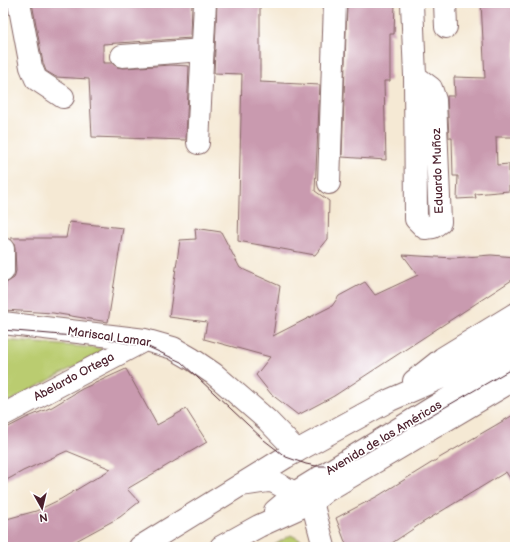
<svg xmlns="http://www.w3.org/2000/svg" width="518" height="550" font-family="'Balsamiq Sans',sans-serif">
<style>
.green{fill:#bacc6f;stroke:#82764d}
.building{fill:#c99aaf}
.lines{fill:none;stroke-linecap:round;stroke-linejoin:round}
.minor-casing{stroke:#866666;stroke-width:24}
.major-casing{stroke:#866666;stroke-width:24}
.minor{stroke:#fff;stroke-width:22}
.major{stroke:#fff;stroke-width:22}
.tram{stroke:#4a1f2b;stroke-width:1}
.labels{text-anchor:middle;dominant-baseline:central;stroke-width:3.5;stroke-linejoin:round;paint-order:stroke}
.street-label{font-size:12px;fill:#4a1f2b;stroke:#fff}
</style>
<rect width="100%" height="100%" fill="#fff"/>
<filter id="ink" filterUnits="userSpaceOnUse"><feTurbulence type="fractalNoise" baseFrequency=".025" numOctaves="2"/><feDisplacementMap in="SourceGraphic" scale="8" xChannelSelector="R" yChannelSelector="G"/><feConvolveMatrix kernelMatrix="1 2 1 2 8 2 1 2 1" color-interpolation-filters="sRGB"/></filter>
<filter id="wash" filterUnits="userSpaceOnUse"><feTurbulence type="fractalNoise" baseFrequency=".012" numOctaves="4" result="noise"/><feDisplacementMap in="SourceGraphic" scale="16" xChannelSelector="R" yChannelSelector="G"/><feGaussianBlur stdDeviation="0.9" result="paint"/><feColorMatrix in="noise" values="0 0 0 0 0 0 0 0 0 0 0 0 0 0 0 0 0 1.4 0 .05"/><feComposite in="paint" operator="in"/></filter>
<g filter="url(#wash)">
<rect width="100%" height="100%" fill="#f5e9d4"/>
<!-- green -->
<path class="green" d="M3,340L107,349L3,405Z
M291,535L304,542L306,547H271Z"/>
<g id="blocks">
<!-- building -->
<path class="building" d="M32,3H192L191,38L103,44V63H112L117,67L123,68L171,65L189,66L186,140L92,137L89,79L56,77L46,71L43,63Z
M217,3H260V82L320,85L315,191L329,201L328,239L315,255L238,241L242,74L214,73Z
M347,3H395L394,34H390V81H384L386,160L342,157Z
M481,3H515V137H496L497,165L509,164V191L475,194L476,198L457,199L458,176H453L452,138H449L447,96H455L454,77L485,78Z
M69,222L123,228L108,322L53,313L4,310L6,283L14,278L16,271L15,249L14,243L10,238H66Z
M195,228L221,232L240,268L280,286L273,336L332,306L339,296L365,282L375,295L418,275L403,255L453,258L491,255L515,257V278L334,396L298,415L271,394L256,375L270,357L204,339L207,322L169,317L180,240L196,239Z
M126,369L157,425L186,409L207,442L127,489L139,502L120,517L65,547H3V520L36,511L61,499L111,469L67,451L23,471L3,482V430L26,418L52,407L82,389Z
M515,414V486L506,472L422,523L386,547H347L336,518L378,496L441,457Z"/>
</g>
</g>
<g filter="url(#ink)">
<use href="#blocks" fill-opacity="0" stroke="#866666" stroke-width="1"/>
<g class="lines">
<defs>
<path id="minor" d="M19,3L31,67L36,79L63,97
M412,3L415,76L416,219L425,228L433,227L440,222L435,100L431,88L415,76
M445,3L446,27
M122,56L203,50
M198,143L205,3
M329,183L335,3
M3,249V271
M3,323L145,340L173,348L192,359L214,374L267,420L297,451
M3,415L145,340
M241,485L268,481L274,482L312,502L324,547"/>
<path id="major" d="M414,381L443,358L515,314
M275,511L301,489L439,404L505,366L515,359
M140,547L286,457L390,400L461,369L515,337
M221,547L259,526L312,502L326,491L515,379"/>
</defs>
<!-- minor casing -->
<use href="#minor" class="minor-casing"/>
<!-- major casing -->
<use href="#major" class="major-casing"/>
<!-- minor -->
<use href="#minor" class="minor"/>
<!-- major -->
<use href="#major" class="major"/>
<!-- tram -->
<path class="tram" d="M3,330L108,339L137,345L142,344L181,362L264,440L286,457L306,464L316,466H326L340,464L362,455L515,367"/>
</g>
</g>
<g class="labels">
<!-- street labels -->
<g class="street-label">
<text transform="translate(438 171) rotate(-92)">Eduardo Muñoz</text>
<text transform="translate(109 337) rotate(8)">Mariscal Lamar</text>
<text transform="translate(74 377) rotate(-28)">Abelardo Ortega</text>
<text transform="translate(384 438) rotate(-31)">Avenida de las Américas</text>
</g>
</g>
<!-- margin -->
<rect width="518" height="550" fill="none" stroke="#fff" stroke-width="16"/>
<!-- north arrow -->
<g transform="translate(42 508) rotate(172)" stroke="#ffffff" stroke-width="3" paint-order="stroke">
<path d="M0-3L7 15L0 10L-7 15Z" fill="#4a1f2b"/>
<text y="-6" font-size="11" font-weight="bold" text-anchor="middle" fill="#4a1f2b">N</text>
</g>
</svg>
